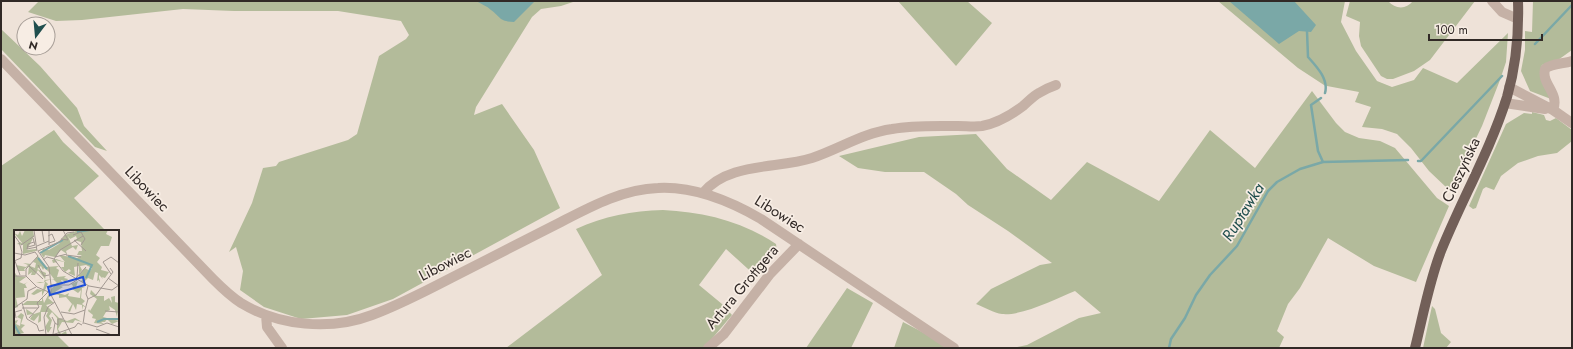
<svg xmlns="http://www.w3.org/2000/svg" width="1573" height="349" font-family="Jost,sans-serif">
<style>
.green{fill:#b3bb9a}
.water{fill:#7aa8a7}
.lines{fill:none;stroke-linecap:round;stroke-linejoin:round}
.stream{stroke:#7aa8a7;stroke-width:2.5}
.minor{stroke:#c5b1a6;stroke-width:10}
.major{stroke:#725f58;stroke-width:10}
.labels{text-anchor:middle;dominant-baseline:central;stroke-width:3.5;stroke-linejoin:round;paint-order:stroke}
.street-label{font-size:15px;fill:#312926;stroke:#f7ede4}
.water-label{font-size:16px;font-style:italic;fill:#204f4e;stroke:#f7ede4}
.inset-river{fill:none;stroke:#7aa8a7;stroke-width:2}
.inset-road{fill:none;stroke:#a29891;stroke-width:1}
.view{fill:#1d4ed8;fill-opacity:0.15;stroke:#1d4ed8;stroke-width:2}
.inset-edge{fill:none;stroke:#312926;stroke-width:2}
</style>
<rect width="100%" height="100%" fill="#eee2d8"/>
<!-- green -->
<path class="green" d="M39,1H576L561,6L541,9L532,17L476,107L474,115L502,104L534,150L560,208L393,299L347,315L301,319L264,307L240,290L243,271L236,247L229,252L252,203L263,168L276,166L279,162L348,140L357,134L379,56L406,39L409,35L401,21L338,11H234L183,9L82,20L56,21L28,12Z
M898,1H967L992,23L956,66Z
M1218,1H1345L1341,22L1356,51L1377,81L1392,87L1414,80L1423,68L1457,83L1508,33L1506,62L1500,80L1482,126L1470,151L1455,187L1448,189L1429,171L1411,148L1397,134L1382,129L1362,127L1371,107L1355,102L1359,92L1327,86V87L1298,68Z
M1350,1H1388C1395,9 1406,10 1413,1H1475L1430,60L1414,71L1393,79H1387L1381,76L1361,46L1359,36L1360,22L1346,16Z
M1533,1H1572V50L1558,60L1542,65L1541,68L1551,99L1530,91L1521,71L1525,50V31L1532,32Z
M1,29L40,66L77,108L84,126L107,151L95,147L1,49Z
M1312,91L1336,123L1345,132L1359,138L1380,141L1395,148L1437,198L1449,206L1416,282L1374,266L1328,238L1300,288L1288,304L1277,331L1284,337L1279,348H1012L1027,345L1079,318L1101,313L1075,291C1056,299 1022,316 1002,314C994,313 984,307 976,304L991,289L1040,265L1052,263L1008,231L968,205L956,194L924,172H885L858,168L839,156L919,137L976,134L1007,169L1051,200L1087,162L1159,201L1210,130L1255,168Z
M1532,112L1544,115L1546,120L1550,121L1556,118L1572,130V141L1557,153L1538,156L1518,163L1501,176L1494,190L1486,187L1483,189L1476,208L1473,209L1469,206L1506,124L1524,113L1532,114Z
M54,130L63,142L99,176L74,198L104,229L101,231H15V334H56L70,348H1V166Z
M663,210C703,212 742,221 776,244L777,252L758,278L726,249L699,285L722,304L732,315L705,347L506,348L602,275L576,229C604,216 632,211 663,210Z
M847,288L873,303L851,348H806Z
M1432,306L1435,309L1441,333L1451,342L1446,348H1423Z
M903,322L953,348H894Z"/>
<!-- water -->
<path class="water" d="M476,1H535L514,22C498,21 502,18 491,10C487,6 481,4 476,1Z
M1229,1H1294L1316,25L1311,32L1299,31L1279,44Z"/>
<g class="lines">
<!-- stream -->
<path class="stream" d="M1307,31L1308,57C1316,66 1329,79 1325,93
M1535,44L1572,5
M1321,98L1311,105L1318,151L1323,162
M1418,161H1421L1502,76
M1169,348L1171,339L1185,318L1196,295L1210,275L1237,246L1268,191L1277,182L1300,169L1323,162L1408,160"/>
<!-- minor -->
<path class="minor" d="M1492,1L1502,12L1518,19
M1,59L213,279C222,288 230,296 241,303C279,326 330,331 372,315C399,305 426,291 451,278C487,260 523,241 559,223C590,207 623,189 658,188C695,186 730,201 761,219L954,348
M1509,87L1553,110L1572,123
M1505,103L1545,109
M1553,110C1560,93 1541,84 1545,69C1551,63 1564,64 1572,61
M703,193C728,162 778,169 812,158C839,149 863,133 892,129C913,125 936,126 958,126C966,126 975,127 982,126C997,123 1011,115 1023,106C1028,102 1033,96 1039,93C1044,90 1050,87 1056,85
M266,315L267,327L282,348
M708,348L724,334L770,274L799,244"/>
<!-- major -->
<path class="major" d="M1415,348C1423,316 1429,282 1441,251C1462,199 1490,151 1507,97C1516,66 1519,33 1518,1"/>
</g>
<g class="labels">
<!-- street labels -->
<g class="street-label">
<text transform="translate(1461 170) rotate(-65)">Cieszyńska</text>
<text transform="translate(147 189) rotate(46)">Libowiec</text>
<text transform="translate(780 214) rotate(32)">Libowiec</text>
<text transform="translate(445 264) rotate(-27)">Libowiec</text>
<text transform="translate(742 287) rotate(-50)">Artura Grottgera</text>
</g>
<!-- water labels -->
<g class="water-label">
<text transform="translate(1243 212) rotate(-58)">Ruptawka</text>
</g>
</g>
<!-- overview -->
<g transform="translate(14 230)">
<rect width="105" height="105" fill="#eee2d8"/>
<path d="M11,0H19L20,6L13,20L23,19L22,21L9,24V15L3,14L6,12L9,14L0,3L4,5L6,1L8,6ZM65,0H94L92,4L98,7L95,16H87L82,25L86,28L83,32L88,37L87,40L95,42L91,48L88,47L89,49L85,45V48L86,51V53L85,50L83,51L84,43L81,42L79,50L74,48L69,53L67,51L69,49L64,46L71,38L76,41L78,38L72,35L66,36L68,40L65,44V36L60,37L61,46L54,43L57,41L55,39L51,42L47,37H50V32L41,30L43,32L39,33L38,30L42,29L51,32L45,25L63,28L68,25H63L65,21H68L67,12L60,10L63,9L62,6L56,9L54,6L58,16L64,15L62,20L59,17L52,21L53,24L47,20L41,27L31,25L30,28L27,24L29,19L35,20L45,14L51,5ZM24,26L32,37L45,36L42,38L45,40L43,47L52,46L50,48L54,49L50,54V51L47,50L49,54L45,55L49,57L41,62L51,65L55,63L54,66L66,68L67,60L64,63L58,59L59,56L57,54L64,51L62,57H71L68,58L67,68L71,71L68,74L73,78L69,76L68,80V75L63,74L62,80L59,74L56,82L54,81L58,74L52,67L45,68V65L40,64L34,68L40,73L32,75L45,88L53,91L61,88L68,92L61,90L59,93L48,92L44,99L47,104L52,101L53,105H45L43,99V88L38,82L35,86L38,90L36,97H38L34,103L31,97L35,90L32,86L34,82H27V91L24,93L25,85L20,91L16,89L19,84L13,85L12,79L20,84L26,82L28,75H8L13,71H28V61L20,65L17,64L23,59L29,60L31,52L26,53L22,52H30L31,49L24,40L21,45H17L18,42L14,45L15,36L10,39L11,41H4L2,35L12,37L14,35L9,33L17,34L16,36L21,38L22,33L19,32ZM27,36L29,40L30,38L34,41L40,49L31,50L32,43L23,39ZM39,49L43,53L38,58L30,73L28,66L34,54L31,51ZM0,41L3,46L12,47L5,52L10,54L14,52L11,54L13,58H10L11,67L2,68L4,77L1,78ZM77,60L83,66H90V71L95,68L98,73L97,67L101,66V72L105,73L103,87L101,80L95,76L96,80L92,82L89,87L105,91L98,94L93,89L91,92H87L90,94L80,93L82,89L78,88L79,85L74,81L75,79L76,81L83,69L76,64ZM7,83L10,85L7,94L11,95L7,99L10,103L0,105V91L4,90L2,94L6,96L7,89L3,87Z" fill="#b3bb9a" fill-rule="evenodd"/>
<path class="inset-river" d="M63,2L76,0M26,23L49,10M54,26L78,35L72,48M24,28L33,39M83,92L90,89H105M0,94L6,105"/>
<path class="inset-road" d="M20,0L23,21M28,0L30,12M0,5L5,12L8,22L7,28L0,31M59,5L67,2L71,9L67,15M34,6L38,4L41,11L35,13M47,9L54,10L49,0M60,10L72,21M20,12L14,14L13,19L23,17M7,15L20,6M35,15V0M23,16L35,11M14,17L21,15L19,8M24,21L45,12L53,3L60,2M24,21L35,37L37,55M0,23L11,25L21,22M52,25L67,27M41,27L53,24M40,29L46,20L69,6M29,30L33,27L40,29L49,41L75,56L98,60L105,55M1,31L6,45M24,35L30,46L35,45M15,36L29,49M97,44L89,32L97,27L105,33M0,46H12L23,57L37,63M12,46V39L24,26L21,22M63,47L64,33M62,48L72,37M94,48L105,56M37,55H55L63,50M37,55V65L58,105M74,69L72,64L74,56M8,73L13,89L23,95L25,101L30,100M0,78L13,69L14,61L22,57M8,78H24M91,81L105,82M47,82L60,84L71,80L74,69L82,65L99,42L96,38M38,87L41,93L39,104M2,88L1,82L8,80M15,88L25,77L23,73L34,62M41,93L44,95V89H49M70,93L83,97L93,93L105,97M69,94L71,80M82,99L98,105M32,105L30,87L34,77L41,72M38,105L61,97L64,93L68,95"/>
<path class="view" d="M69,47L71,55L36,65L34,57Z"/>
<rect width="105" height="105" class="inset-edge"/>
</g>
<!-- border -->
<rect width="1573" height="349" fill="none" stroke="#312926" stroke-width="4"/>
<!-- north arrow -->
<g transform="translate(36 36) rotate(196)"><circle r="19" fill="#f7ede4" stroke="#a89f98"/>
<path d="M0-3L7 15L0 10L-7 15Z" fill="#204f4e"/>
<text y="-6" font-size="11" font-weight="bold" text-anchor="middle" fill="#312926">N</text>
</g>
<!-- scale -->
<path d="M1429 34v6h113v-6" fill="none" stroke="#312926" stroke-width="2"/>
<text x="1435" y="34" font-size="12" fill="#312926" stroke="#f7ede4" stroke-width="3" paint-order="stroke">100 m</text>
</svg>
